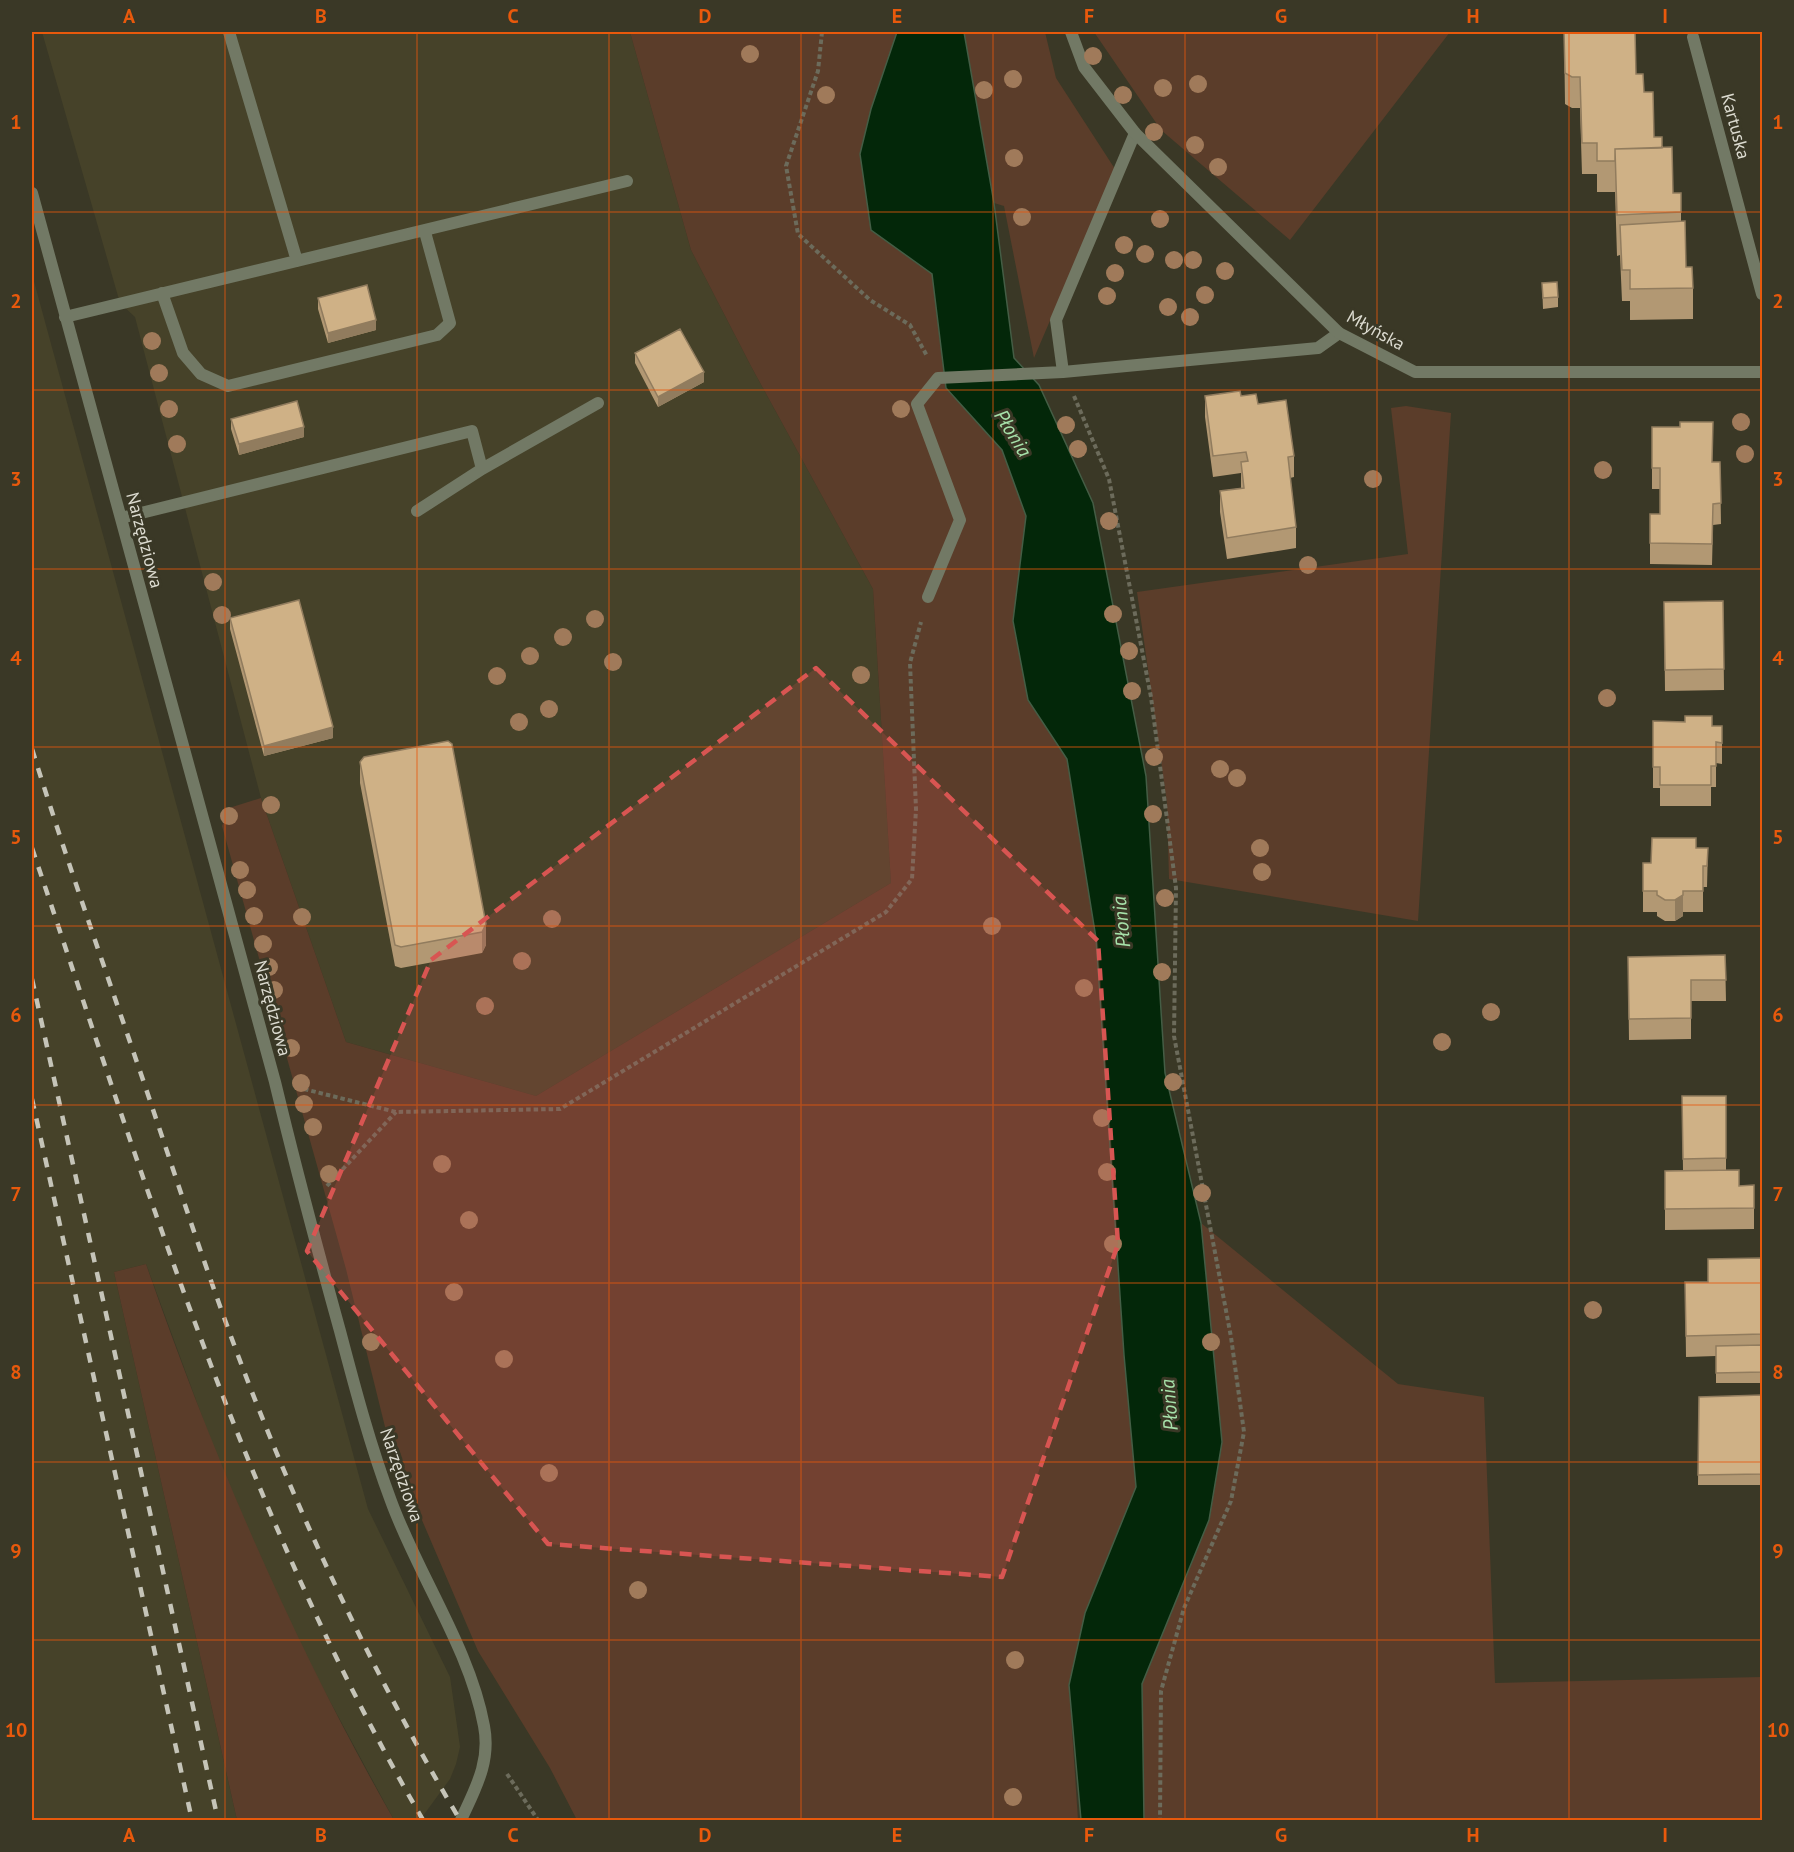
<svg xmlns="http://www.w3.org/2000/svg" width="1794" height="1852" font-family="'PT Sans',sans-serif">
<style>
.built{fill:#464229}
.green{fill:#5b3d2a}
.water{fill:#032709;stroke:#445d45;stroke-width:1.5}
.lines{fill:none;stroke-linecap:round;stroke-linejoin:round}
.path{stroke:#6c6b5b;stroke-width:4;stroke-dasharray:4.5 3;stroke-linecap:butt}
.lane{stroke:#727965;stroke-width:12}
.street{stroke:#727965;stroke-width:12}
.rail{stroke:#c5c4b8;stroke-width:4.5;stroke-dasharray:10 10;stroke-linecap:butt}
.tree{fill:#a07a5a}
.wall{fill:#b29873}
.shaded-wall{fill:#917c5e}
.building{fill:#cfb186;stroke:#917c5e;stroke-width:1.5}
.marked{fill:#d85552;fill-opacity:0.2;stroke:#d85552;stroke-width:4.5;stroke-dasharray:12 8;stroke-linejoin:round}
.grid{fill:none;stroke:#e8590c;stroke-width:1.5;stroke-opacity:0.55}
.labels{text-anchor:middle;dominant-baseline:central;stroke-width:6;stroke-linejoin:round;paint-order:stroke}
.street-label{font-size:18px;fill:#dcdbd0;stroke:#3a3826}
.water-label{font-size:20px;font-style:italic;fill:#a7e2aa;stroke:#3a3826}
.neatline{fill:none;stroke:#e8590c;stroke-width:2}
.grid-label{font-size:20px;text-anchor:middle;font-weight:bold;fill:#e8590c}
</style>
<rect width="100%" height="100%" fill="#3a3826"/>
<!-- built -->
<path class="built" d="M42,32H630L691,250L752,368L873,589L891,883L536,1096L346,1042L261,798L135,317L120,303Z
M32,274L368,1509L450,1677L460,1747L456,1764L450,1779L420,1820H394L305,1655L258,1554L211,1441L146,1264L114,1272L237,1820H32Z"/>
<!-- green -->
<path class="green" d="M630,32H897L871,109L860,154L871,230L932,274L946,388L1002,450L1026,516L1013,621L1028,700L1067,759L1096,939L1124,1355L1142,1481L1085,1613L1069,1685L1078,1820H577L550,1768L478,1651L389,1443L346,1269L222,826L229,808L261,798L346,1042L536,1096L891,883L873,589L752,368L691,250Z
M964,32H1045L1056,78L1115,169L1034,358L1004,206L994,203Z
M1094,32H1450L1290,240L1161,130Z
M1406,406L1451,413L1418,921L1169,879L1167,803L1137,592L1408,554L1391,408Z
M1201,1223L1398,1384L1484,1397L1495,1683L1762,1677V1820H1144L1142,1684L1209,1520L1222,1442Z
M146,1264C213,1457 293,1643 394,1820H237L114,1272Z"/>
<!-- water -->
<path class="water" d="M897,32H964L994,203L1014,358L1039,385L1093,503L1146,776L1165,1073L1201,1223L1222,1442L1209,1520L1142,1684L1144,1820H1081L1069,1685L1085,1613L1136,1487L1124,1355L1096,938L1067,759L1028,700L1013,621L1026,516L1002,450L946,388L932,274L871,230L860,154L871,109Z"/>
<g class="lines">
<!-- path -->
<path class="path" d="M822,32L818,71L786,166L798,234L870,300L910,325L927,356
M1074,396L1109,479L1151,697L1176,888L1174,1036L1231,1337L1244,1432L1231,1501L1184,1608L1161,1691L1160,1820
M304,1089L396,1112L560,1109L886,912L912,879L916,809L910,663L921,622
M327,1186L396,1112
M507,1774L538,1820"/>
<!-- lane -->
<path class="lane" d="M229,32L297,261
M32,193L275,1082C295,1165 317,1248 340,1331C355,1388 370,1445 391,1501C418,1575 470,1649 484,1726C491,1762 475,1789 461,1820
M162,293L183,353L201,374L228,386L437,335L450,323L425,232
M65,317L627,181
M1063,372L1056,320L1135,133
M417,511L482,469L598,403
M121,518L472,431L482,469
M928,597L960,520L917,404L938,378L1063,372L1318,348L1339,333"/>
<!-- street -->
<path class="street" d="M1071,32L1084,67L1135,133L1339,333L1415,372H1762
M1693,37L1762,294"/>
<!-- rail -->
<path class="rail" d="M32,749C66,858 104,966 141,1074C177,1180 211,1287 252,1392C310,1540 379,1684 460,1820
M32,848C144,1179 246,1517 423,1820
M32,979L218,1820
M32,1099L192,1820"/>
</g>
<!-- trees -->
<g class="tree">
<circle cx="750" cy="54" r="9"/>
<circle cx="1093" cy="56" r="9"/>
<circle cx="1013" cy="79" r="9"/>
<circle cx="1198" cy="84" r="9"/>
<circle cx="1163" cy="88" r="9"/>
<circle cx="984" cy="90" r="9"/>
<circle cx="826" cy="95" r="9"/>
<circle cx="1123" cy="95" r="9"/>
<circle cx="1154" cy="132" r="9"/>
<circle cx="1195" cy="145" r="9"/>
<circle cx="1014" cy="158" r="9"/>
<circle cx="1218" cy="167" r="9"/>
<circle cx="1022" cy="217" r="9"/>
<circle cx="1160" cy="219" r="9"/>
<circle cx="1124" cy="245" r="9"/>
<circle cx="1145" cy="254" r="9"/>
<circle cx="1174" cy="260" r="9"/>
<circle cx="1193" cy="260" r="9"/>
<circle cx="1225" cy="271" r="9"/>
<circle cx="1115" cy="273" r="9"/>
<circle cx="1205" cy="295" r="9"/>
<circle cx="1107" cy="296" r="9"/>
<circle cx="1168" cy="307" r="9"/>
<circle cx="1190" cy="317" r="9"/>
<circle cx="152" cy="341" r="9"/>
<circle cx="159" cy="373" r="9"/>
<circle cx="169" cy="409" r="9"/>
<circle cx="901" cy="409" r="9"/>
<circle cx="1741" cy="422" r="9"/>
<circle cx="1066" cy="425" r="9"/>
<circle cx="177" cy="444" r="9"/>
<circle cx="1078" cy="449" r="9"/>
<circle cx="1745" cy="454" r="9"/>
<circle cx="1603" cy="470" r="9"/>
<circle cx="1373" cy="479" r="9"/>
<circle cx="1109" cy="521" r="9"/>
<circle cx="1308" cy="565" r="9"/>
<circle cx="213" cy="582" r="9"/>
<circle cx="1113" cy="614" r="9"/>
<circle cx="222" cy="615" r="9"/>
<circle cx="595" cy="619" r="9"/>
<circle cx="563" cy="637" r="9"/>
<circle cx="1129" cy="651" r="9"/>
<circle cx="530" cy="656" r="9"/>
<circle cx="613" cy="662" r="9"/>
<circle cx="861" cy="675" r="9"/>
<circle cx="497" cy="676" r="9"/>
<circle cx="1132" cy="691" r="9"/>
<circle cx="1607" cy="698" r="9"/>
<circle cx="549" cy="709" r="9"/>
<circle cx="519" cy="722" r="9"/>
<circle cx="1154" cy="757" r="9"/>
<circle cx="1220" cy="769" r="9"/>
<circle cx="1237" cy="778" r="9"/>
<circle cx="271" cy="805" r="9"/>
<circle cx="1153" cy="814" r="9"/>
<circle cx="229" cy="816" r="9"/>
<circle cx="1260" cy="848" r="9"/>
<circle cx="240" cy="870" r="9"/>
<circle cx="1262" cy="872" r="9"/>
<circle cx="247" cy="890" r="9"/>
<circle cx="1165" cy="898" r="9"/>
<circle cx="254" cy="916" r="9"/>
<circle cx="302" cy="917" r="9"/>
<circle cx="552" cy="919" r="9"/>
<circle cx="992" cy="926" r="9"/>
<circle cx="263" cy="944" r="9"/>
<circle cx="522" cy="961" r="9"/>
<circle cx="269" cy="967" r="9"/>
<circle cx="1162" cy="972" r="9"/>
<circle cx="1084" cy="988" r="9"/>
<circle cx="274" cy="990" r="9"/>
<circle cx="485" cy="1006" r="9"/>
<circle cx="1491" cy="1012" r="9"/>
<circle cx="1442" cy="1042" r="9"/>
<circle cx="291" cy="1048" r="9"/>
<circle cx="1173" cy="1082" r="9"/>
<circle cx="301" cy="1083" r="9"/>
<circle cx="304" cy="1104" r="9"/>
<circle cx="1102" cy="1118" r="9"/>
<circle cx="313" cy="1127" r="9"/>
<circle cx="442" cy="1164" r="9"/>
<circle cx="1107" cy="1172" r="9"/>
<circle cx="329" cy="1174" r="9"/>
<circle cx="1202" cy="1193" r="9"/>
<circle cx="469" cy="1220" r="9"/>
<circle cx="1113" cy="1244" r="9"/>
<circle cx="454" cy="1292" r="9"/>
<circle cx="1593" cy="1310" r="9"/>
<circle cx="371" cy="1342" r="9"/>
<circle cx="1211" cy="1342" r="9"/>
<circle cx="504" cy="1359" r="9"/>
<circle cx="549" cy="1473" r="9"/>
<circle cx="638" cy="1590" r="9"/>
<circle cx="1015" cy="1660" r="9"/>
<circle cx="1013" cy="1797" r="9"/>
</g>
<!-- wall -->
<path class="wall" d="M1564,32L1636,74L1644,92L1654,137L1662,148L1673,193H1681V221L1686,267L1693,288V319L1630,320V301H1622L1620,255L1617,256L1615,191V192H1597V174H1582L1580,108H1572L1565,104Z
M1542,283L1558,297V307L1543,309Z
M318,298L376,330L328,343L318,309Z
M635,353L704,382L658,407L635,363Z
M1205,396H1241L1258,404L1294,456V477L1290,478L1296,527V548L1227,559L1220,512V491L1241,488V473L1213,477L1205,417Z
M231,419L304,437L239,455L231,429Z
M1652,427L1712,462H1720L1721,524L1713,525L1712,565L1650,564V514H1660V489H1652Z
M1723,601L1724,690L1665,691L1664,602Z
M230,618L333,738L264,756L230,629Z
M1653,721L1685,722L1712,726H1722V764L1716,763V787H1711V806H1660V788H1653Z
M448,741L486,945L482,953L401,968L395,966L360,783V762Z
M1696,848H1708L1707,887H1703V912H1683V916L1675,921H1665L1657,916V912H1643V863H1651Z
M1725,955L1726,1001H1691V1039L1629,1040L1628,957Z
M1682,1096H1726V1170L1739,1186L1754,1185V1229L1665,1230V1171L1683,1170Z
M1762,1258V1383H1716V1356L1686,1357L1685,1282H1708Z
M1762,1395V1485H1698L1699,1397Z"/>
<!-- shaded-wall -->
<path class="shaded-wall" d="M376,320V330L328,343V333Z
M704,372V382L658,407V397Z
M304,427V437L239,455V444Z
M333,727V738L264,756V746Z
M1683,891V916L1675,921V900Z
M486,924V945L482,953V932Z"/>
<!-- building -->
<path class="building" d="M1564,32H1635L1636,74H1643L1644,92H1653L1654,137H1662V148L1615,149V161H1597V143H1582L1580,77H1572L1565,73Z
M1672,147L1673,193H1681V212L1617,215L1615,149Z
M1685,221L1686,267H1692L1693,288L1630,289V270H1622L1620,225Z
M1557,282L1558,297L1543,298L1542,283Z
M367,285L376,320L328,333L318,298Z
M680,329L704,372L658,397L635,353Z
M1240,391L1241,396L1256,394L1258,404L1286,400L1294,456L1288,457L1296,527L1227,538L1220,491L1244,488L1241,462L1248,461L1246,452L1213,456L1205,396Z
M297,401L304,427L239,444L231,419Z
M1680,422H1713L1712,462H1720L1721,503L1713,504L1712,544L1650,543V514H1660V468H1652V427H1680Z
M299,600L333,727L264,746L230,618Z
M1723,601L1724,669L1665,670L1664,602Z
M1685,716H1712V726H1722V743L1716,742V766H1711V785H1660V767H1653V721L1685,722Z
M448,741L452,744L486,924L482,932L401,947L395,945L360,762L364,757Z
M1652,838H1696V848H1708L1707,866H1703V891H1683V895L1675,900H1665L1657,895V891H1643V863H1651Z
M1725,955L1726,980H1691V1018L1629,1019L1628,957Z
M1682,1096H1726V1158L1683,1159Z
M1739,1170V1186L1754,1185V1208L1665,1209V1171Z
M1762,1258V1334L1686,1336L1685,1282H1708V1259Z
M1762,1345V1372L1716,1373V1346Z
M1762,1395V1474L1698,1475L1699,1397Z"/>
<!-- marked area -->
<path class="marked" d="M816,668L1098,941L1118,1244L1002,1577L548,1544L307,1251L431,960Z"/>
<!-- grid -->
<path class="grid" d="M225,32V1820M417,32V1820M609,32V1820M801,32V1820M993,32V1820M1185,32V1820M1377,32V1820M1569,32V1820M32,212H1762M32,390H1762M32,569H1762M32,747H1762M32,926H1762M32,1105H1762M32,1283H1762M32,1462H1762M32,1640H1762"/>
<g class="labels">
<!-- street labels -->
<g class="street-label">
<text transform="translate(1736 126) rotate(75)">Kartuska</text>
<text transform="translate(1376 330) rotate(29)">Młyńska</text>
<text transform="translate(145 540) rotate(75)">Narzędziowa</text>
<text transform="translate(273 1008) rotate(75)">Narzędziowa</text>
<text transform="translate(402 1475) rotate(71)">Narzędziowa</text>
</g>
<!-- water labels -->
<g class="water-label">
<text transform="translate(1013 433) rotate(58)">Płonia</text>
<text transform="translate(1121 922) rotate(-95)">Płonia</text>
<text transform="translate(1169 1405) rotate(-94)">Płonia</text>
</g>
</g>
<!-- border -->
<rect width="1794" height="1852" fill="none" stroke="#3a3826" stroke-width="66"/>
<rect x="33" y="33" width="1728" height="1786" class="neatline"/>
<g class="grid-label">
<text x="129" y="23">A</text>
<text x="321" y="23">B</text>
<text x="513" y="23">C</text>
<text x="705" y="23">D</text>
<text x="897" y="23">E</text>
<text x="1089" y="23">F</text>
<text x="1281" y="23">G</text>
<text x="1473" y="23">H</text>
<text x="1665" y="23">I</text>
<text x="16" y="129">1</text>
<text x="1778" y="129">1</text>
<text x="16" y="308">2</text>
<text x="1778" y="308">2</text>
<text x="16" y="486">3</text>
<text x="1778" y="486">3</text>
<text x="16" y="665">4</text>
<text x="1778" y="665">4</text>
<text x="16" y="844">5</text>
<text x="1778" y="844">5</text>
<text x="16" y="1022">6</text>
<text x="1778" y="1022">6</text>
<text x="16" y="1201">7</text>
<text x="1778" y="1201">7</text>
<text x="16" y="1379">8</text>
<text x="1778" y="1379">8</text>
<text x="16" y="1558">9</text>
<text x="1778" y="1558">9</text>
<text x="16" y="1737">10</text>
<text x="1778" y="1737">10</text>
<text x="129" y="1842">A</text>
<text x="321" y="1842">B</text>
<text x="513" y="1842">C</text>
<text x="705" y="1842">D</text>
<text x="897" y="1842">E</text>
<text x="1089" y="1842">F</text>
<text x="1281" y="1842">G</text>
<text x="1473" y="1842">H</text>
<text x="1665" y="1842">I</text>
</g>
</svg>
